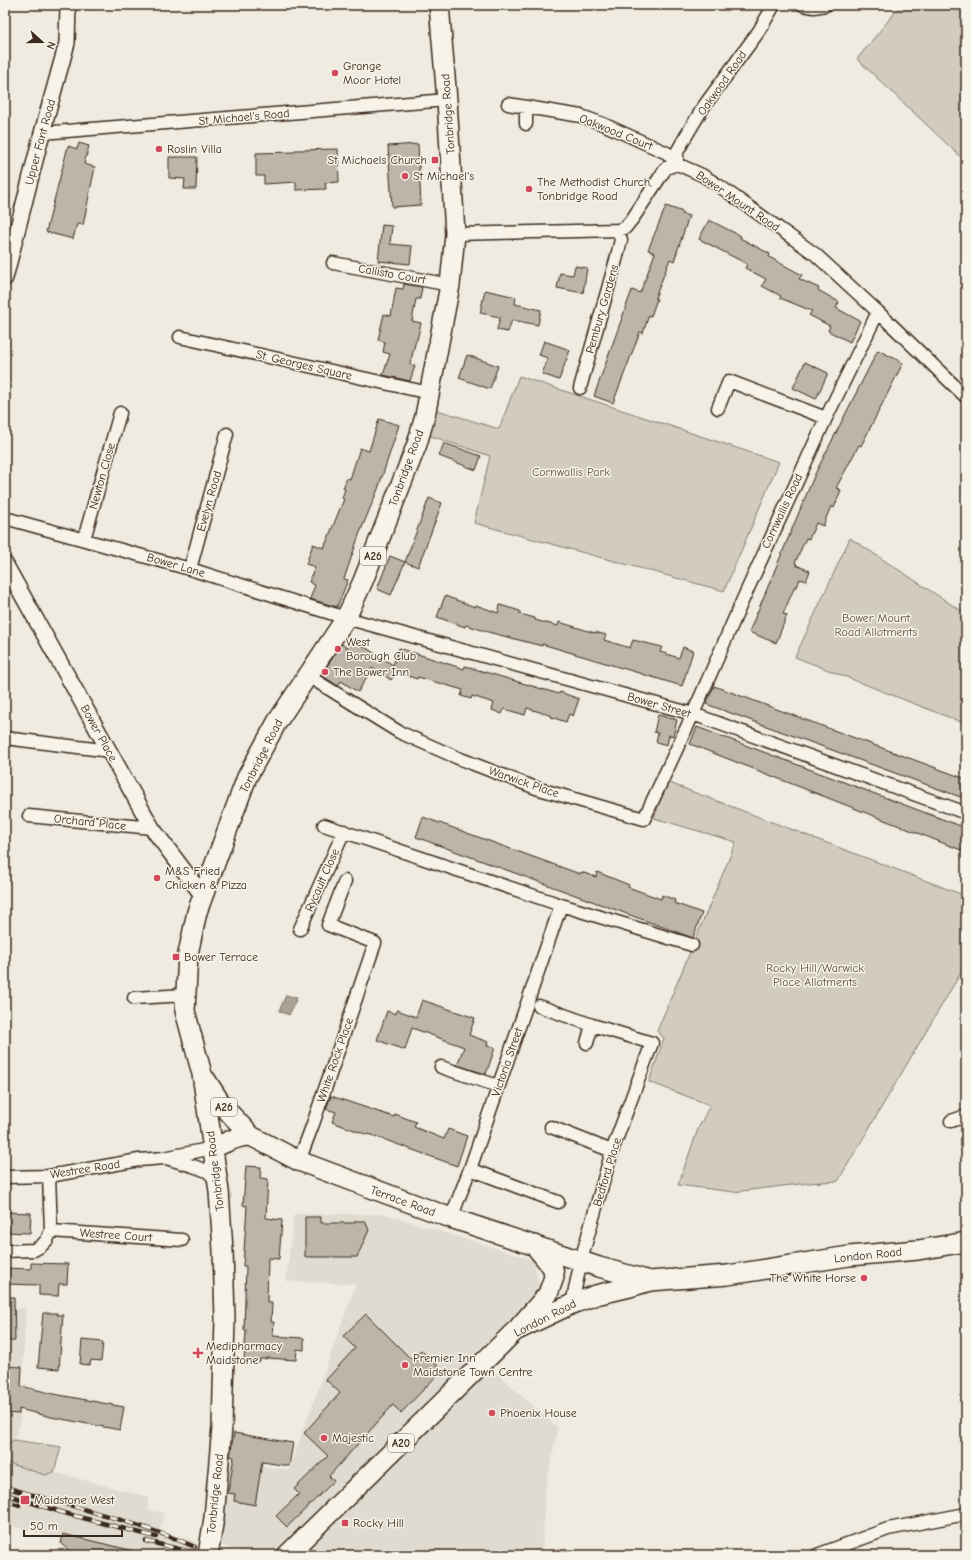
<svg xmlns="http://www.w3.org/2000/svg" width="971" height="1560" font-family="'Comic Neue',sans-serif">
<style>
.built{fill:#e0dbd0}
.green{fill:#d1cbc0;stroke:#867a6f}
.water{fill:#aaa296;stroke:#7e7266}
.building{fill:#bdb5aa;stroke:#3b2a1e}
.lines{fill:none;stroke-linecap:round;stroke-linejoin:round}
.minor-casing{stroke:#3b2a1e;stroke-width:15}
.tertiary-casing{stroke:#3b2a1e;stroke-width:18}
.primary-casing{stroke:#3b2a1e;stroke-width:22}
.minor{stroke:#f7f3e8;stroke-width:12}
.tertiary{stroke:#f7f3e8;stroke-width:15}
.primary{stroke:#f7f3e8;stroke-width:19}
.rail-casing{stroke:#3b2a1e;stroke-width:4.5}
.rail{stroke:#f7f3e8;stroke-width:3;stroke-dasharray:9;stroke-linecap:butt}
.poi-dot{fill:#d1495b;stroke:#f7f3e8;stroke-width:1.5}
.labels{text-anchor:middle;dominant-baseline:central;stroke-width:3;stroke-linejoin:round;paint-order:stroke}
.shield{fill:#f7f3e8;stroke:#73665b;stroke-width:1}
.shield-label{font-size:11px;font-weight:bold;fill:#3b2a1e}
.poi-label{font-size:12px;fill:#3b2a1e;stroke:#f7f3e8;text-anchor:start}
.street-label{font-size:12px;fill:#3b2a1e;stroke:#f7f3e8}
.park-label{font-size:12px;fill:#605246;stroke:#f7f3e8}
</style>
<rect width="100%" height="100%" fill="#efebe0"/>
<filter id="ink" filterUnits="userSpaceOnUse"><feTurbulence type="fractalNoise" baseFrequency=".025" numOctaves="2"/><feDisplacementMap in="SourceGraphic" scale="8" xChannelSelector="R" yChannelSelector="G"/><feConvolveMatrix kernelMatrix="1 2 1 2 8 2 1 2 1" color-interpolation-filters="sRGB"/></filter>
<g filter="url(#ink)">
<!-- built -->
<path class="built" d="M294,1214H385L534,1260L539,1286L494,1371L558,1428L545,1490L542,1555H255L220,1545L224,1460L289,1470L356,1284L286,1281Z
M26,1308L20,1424L14,1440L61,1447L54,1472L148,1497V1510L163,1513L162,1525L159,1530L197,1542L195,1555H80L72,1553L61,1544V1539L5,1524V1310Z"/>
<!-- green -->
<path class="green" d="M901,5H966V162L857,59Z
M519,376L779,462L724,591L474,523L490,456L428,435L434,409L499,429Z
M850,538L966,614V724L795,657Z
M667,782L966,896V964L838,1181L808,1183L734,1192L678,1185L698,1129L710,1105L649,1082L664,1038L657,1031L736,842L654,818Z
M14,1440L61,1447L54,1472L45,1475L5,1462V1445Z"/>
<!-- water -->
<path class="water" d="M286,995L297,998L289,1015L279,1011Z"/>
<!-- building -->
<path class="building" d="M79,143L89,146L84,164L95,167L83,225L77,224L73,239L46,232L68,146L77,149Z
M418,144L421,205L392,207L388,146Z
M338,149L339,182L325,183L326,189L296,190V182L264,184V176H256V153L295,152V150Z
M169,157H197L196,189H184L185,179L169,178Z
M666,206L683,212L682,214L689,216L674,261L670,259L655,298L657,299L651,316L649,315L643,333L640,332L613,403L594,396L632,290L640,293L655,253L648,250Z
M709,220L741,236L740,238L770,254L769,257L802,275L799,279L819,288L818,290L839,302L836,308L860,321L850,342L828,331L830,326L809,315L812,311L780,298L781,296L762,286L766,279L745,268L747,264L699,239Z
M382,225L392,226L390,244L412,246L410,264L378,261Z
M575,266L587,268L583,293L557,288L560,273L573,275Z
M404,284L422,287L420,299H416L412,321L421,323L417,340H416L410,364L415,366L410,381L383,375L390,354L383,352L385,342L378,340L384,314L391,316L396,288L403,289Z
M485,290L516,297L515,304L541,310L538,325L512,320L508,332L497,330L500,317L480,313Z
M544,341L570,350L559,380L542,374L548,358L539,355Z
M878,350L903,363L861,446L859,445L836,488L841,490L834,508L831,506L823,526L816,523L809,539L806,538L795,563L797,564L796,565L810,571L806,581L800,579L797,587L795,586L783,614L787,615L776,643L749,632L815,474Z
M467,355L498,366L490,389L459,378Z
M805,362L828,373L816,399L793,388Z
M379,419L399,425L378,489L359,535L344,579L348,580L337,607L310,599L315,585L309,582L315,567L306,564L313,544L324,548L344,499L342,498L345,489L343,488L347,478L350,479L360,448L369,451Z
M444,443L481,456L476,470L439,456Z
M429,498L442,503L418,567L405,562Z
M390,556L405,562L391,595L377,589Z
M445,596L475,607L476,605L498,613L500,605L520,611V614L535,618V620L558,626L559,622L595,633V632L606,635L604,640L630,648L633,640L662,647L660,652L679,658L683,647L693,651L682,686L542,644V646L488,632L466,625L465,627L437,617Z
M352,639L393,665L399,648L464,669L465,666L559,694L560,692L579,699L573,716L569,714L566,722L551,717L552,716L527,708L525,715L504,709L502,714L492,710L494,703L472,696L471,699L461,696L463,690L418,677L417,679L396,672L391,680L372,668L358,692L341,681L338,686L321,675L342,644L347,648Z
M714,686L966,779V799L706,704Z
M658,715L677,720L673,736L669,735L667,745L656,742L658,733L654,732Z
M697,727L966,828V852L690,744Z
M423,817L580,874L581,872L596,877L597,872L629,885L628,887L661,899L662,895L675,900L674,903L702,913L693,938L416,837Z
M422,1000L475,1018L469,1035L488,1042L487,1046L495,1048L486,1074L457,1065L464,1047L412,1028L405,1050L377,1040L387,1011L396,1014L397,1010L416,1017Z
M331,1096L394,1117L395,1114L416,1122L414,1127L444,1139L448,1129L467,1136L457,1166L369,1134L368,1135L332,1122L336,1112L326,1109Z
M246,1166L261,1167L260,1178L268,1179L266,1218L282,1220L279,1259L268,1258L267,1303H272L271,1322H274L273,1336L304,1338V1350L297,1349L296,1360L267,1358L266,1359H260V1362L244,1361L246,1330H244L246,1266H243L247,1206L243,1205Z
M5,1212L31,1213L30,1233L5,1232Z
M305,1217H321V1223H355V1221H365L369,1230L357,1257H305Z
M31,1263L68,1264L67,1284H59L58,1296L39,1295V1285L5,1284V1268L31,1269Z
M5,1297H14L15,1341H5Z
M43,1313H57V1315H63L59,1369L38,1367Z
M366,1314L411,1359L421,1350L442,1370L401,1413L393,1405L329,1476L334,1481L287,1527L276,1516L299,1494L294,1489L328,1456L304,1433L340,1393L326,1380L355,1348L343,1336Z
M82,1340L103,1342L101,1361L91,1360L90,1365L80,1364Z
M5,1366L22,1367L21,1386L54,1394L124,1407L120,1430L51,1417L19,1409V1414L5,1413Z
M234,1433L293,1443L289,1466L262,1462L255,1505L234,1501L235,1494L228,1493L234,1457L230,1456Z
M63,1534L134,1551V1555H80L72,1553L61,1544Z"/>
<g class="lines">
<defs>
<path id="minor" d="M803,5L814,7L826,5
M508,104L581,116L603,124L667,153L677,164
M526,124V107
M42,133L447,100
M677,164V152L686,136L704,106L759,31L774,5
M455,234L618,230L625,228L633,218L666,168L677,164L702,175L718,185L815,254L878,312L966,397
M333,263L450,285
M180,337L429,393
M580,388L616,260L621,240L618,230
M718,408L729,381L826,418
M5,518L190,569L346,618L693,714L966,813
M84,539L120,413
M190,569L227,434
M308,676L399,732L458,758L536,788L644,819L693,714L744,597L826,418L878,312
M5,738L110,751
M29,816L152,828
M324,825L561,905L692,945
M300,929L344,831
M134,998L186,995
M539,1006L592,1025L652,1043L612,1151L581,1260L572,1304
M587,1043L592,1025
M441,1067L498,1086
M951,1121L966,1116
M551,1127L612,1151
M166,1158L193,1166L207,1171L217,1180
M299,1161L313,1124L375,943L328,925L345,881
M470,1169L558,1202
M5,1177L49,1176L139,1160L164,1158L213,1148
M451,1218L470,1169L561,905
M51,1231L182,1240
M5,1251L34,1250L41,1246L47,1240L51,1231L49,1176
M817,1555L888,1529L966,1514"/>
<path id="tertiary" d="M5,278L42,133L67,43L68,5
M5,564L152,828L203,896"/>
<path id="primary" d="M206,1080L222,1105L251,1136L299,1161L451,1218L599,1267L650,1281
M213,1148C225,1143 238,1135 251,1136
M519,1327L548,1294L554,1277L553,1268L534,1245
M208,1555L214,1518L222,1427L225,1319L223,1250L219,1191L202,1074L185,1011L188,954L197,912L247,777L277,722L346,618L363,581L417,444L425,416L450,285L455,234L447,100L439,5
M287,1555L515,1331L572,1304L596,1295L630,1287L650,1281L728,1275L849,1256L918,1250L966,1242"/>
</defs>
<!-- minor casing -->
<use href="#minor" class="minor-casing"/>
<!-- tertiary casing -->
<use href="#tertiary" class="tertiary-casing"/>
<!-- primary casing -->
<use href="#primary" class="primary-casing"/>
<!-- minor -->
<use href="#minor" class="minor"/>
<!-- tertiary -->
<use href="#tertiary" class="tertiary"/>
<!-- primary -->
<use href="#primary" class="primary"/>
<defs>
<path id="rail" d="M5,1487C68,1506 134,1520 195,1547
M5,1494L64,1513L156,1537
M5,1500L19,1505
M146,1541L195,1553"/>
</defs>
<!-- rail casing -->
<use href="#rail" class="rail-casing"/>
<!-- rail -->
<use href="#rail" class="rail"/>
</g>
</g>
<!-- markers -->
<g class="poi-dot">
<circle cx="335" cy="73" r="4"/>
<circle cx="159" cy="149" r="4"/>
<rect x="431" y="156" width="8" height="8" rx="2"/>
<circle cx="405" cy="176" r="4"/>
<circle cx="529" cy="189" r="4"/>
<circle cx="338" cy="649" r="4"/>
<circle cx="325" cy="672" r="4"/>
<circle cx="157" cy="878" r="4"/>
<rect x="172" y="953" width="8" height="8" rx="2"/>
<circle cx="864" cy="1278" r="4"/>
<path d="M196 1347h4v4h4v4h-4v4h-4v-4h-4v-4h4z"/>
<circle cx="405" cy="1365" r="4"/>
<circle cx="492" cy="1413" r="4"/>
<circle cx="324" cy="1438" r="4"/>
<rect x="20" y="1495" width="10" height="10" rx="2"/>
<rect x="341" y="1519" width="8" height="8" rx="2"/>
</g>
<g class="labels">
<!-- shield labels -->
<g class="shield">
<rect x="360" y="547" width="26" height="18" rx="3"/>
<rect x="211" y="1098" width="26" height="18" rx="3"/>
<rect x="388" y="1434" width="26" height="18" rx="3"/>
</g>
<g class="shield-label">
<text x="373" y="556">A26</text>
<text x="224" y="1107">A26</text>
<text x="401" y="1443">A20</text>
</g>
<!-- poi labels -->
<g class="poi-label">
<text x="343" y="66">Grange<tspan x="343" dy="14">Moor Hotel</tspan></text>
<text x="167" y="149">Roslin Villa</text>
<text x="427" y="160" text-anchor="end">St Michaels Church</text>
<text x="413" y="176">St Michael's</text>
<text x="537" y="182">The Methodist Church,<tspan x="537" dy="14">Tonbridge Road</tspan></text>
<text x="346" y="642">West<tspan x="346" dy="14">Borough Club</tspan></text>
<text x="333" y="672">The Bower Inn</text>
<text x="165" y="871">M&amp;S Fried<tspan x="165" dy="14">Chicken &amp; Pizza</tspan></text>
<text x="184" y="957">Bower Terrace</text>
<text x="856" y="1278" text-anchor="end">The White Horse</text>
<text x="206" y="1346">Medipharmacy<tspan x="206" dy="14">Maidstone</tspan></text>
<text x="413" y="1358">Premier Inn<tspan x="413" dy="14">Maidstone Town Centre</tspan></text>
<text x="500" y="1413">Phoenix House</text>
<text x="332" y="1438">Majestic</text>
<text x="34" y="1500">Maidstone West</text>
<text x="353" y="1523">Rocky Hill</text>
</g>
<!-- street labels -->
<g class="street-label">
<text transform="translate(722 83) rotate(-55)">Oakwood Road</text>
<text transform="translate(448 114) rotate(-94)">Tonbridge Road</text>
<text transform="translate(244 117) rotate(-5)">St Michael's Road</text>
<text transform="translate(616 132) rotate(22)">Oakwood Court</text>
<text transform="translate(40 142) rotate(-75)">Upper Fant Road</text>
<text transform="translate(738 201) rotate(34)">Bower Mount Road</text>
<text transform="translate(392 274) rotate(10)">Callisto Court</text>
<text transform="translate(602 309) rotate(-74)">Pembury Gardens</text>
<text transform="translate(304 365) rotate(13)">St. Georges Square</text>
<text transform="translate(406 468) rotate(-70)">Tonbridge Road</text>
<text transform="translate(102 476) rotate(-74)">Newton Close</text>
<text transform="translate(209 501) rotate(-74)">Evelyn Road</text>
<text transform="translate(782 511) rotate(-65)">Cornwallis Road</text>
<text transform="translate(176 565) rotate(16)">Bower Lane</text>
<text transform="translate(659 705) rotate(16)">Bower Street</text>
<text transform="translate(99 733) rotate(61)">Bower Place</text>
<text transform="translate(261 756) rotate(-63)">Tonbridge Road</text>
<text transform="translate(524 782) rotate(19)">Warwick Place</text>
<text transform="translate(90 822) rotate(6)">Orchard Place</text>
<text transform="translate(322 880) rotate(-66)">Rycault Close</text>
<text transform="translate(335 1060) rotate(-71)">White Rock Place</text>
<text transform="translate(507 1062) rotate(-71)">Victoria Street</text>
<text transform="translate(85 1169) rotate(-9)">Westree Road</text>
<text transform="translate(215 1171) rotate(-97)">Tonbridge Road</text>
<text transform="translate(607 1172) rotate(-73)">Bedford Place</text>
<text transform="translate(403 1201) rotate(20)">Terrace Road</text>
<text transform="translate(116 1235) rotate(4)">Westree Court</text>
<text transform="translate(868 1255) rotate(-6)">London Road</text>
<text transform="translate(545 1318) rotate(-27)">London Road</text>
<text transform="translate(215 1494) rotate(-84)">Tonbridge Road</text>
</g>
<!-- park labels -->
<g class="park-label">
<text x="571" y="472">Cornwallis Park</text>
<text x="876" y="618">Bower Mount<tspan x="876" dy="14">Road Allotments</tspan></text>
<text x="815" y="968">Rocky Hill/Warwick<tspan x="815" dy="14">Place Allotments</tspan></text>
</g>
</g>
<!-- margin -->
<rect width="971" height="1560" fill="none" stroke="#f7f3e8" stroke-width="20"/>
<rect x="10" y="10" width="951" height="1540" fill="none" stroke="#3b2a1e" stroke-width="1.5" filter="url(#ink)"/>
<!-- north arrow -->
<g transform="translate(42 42) rotate(111)" stroke="#f7f3e8" stroke-width="3" paint-order="stroke">
<path d="M0-3L7 15L0 10L-7 15Z" fill="#3b2a1e"/>
<text y="-6" font-size="11" font-weight="bold" text-anchor="middle" fill="#3b2a1e">N</text>
</g>
<!-- scale -->
<path d="M24 1530v6h98v-6" fill="none" stroke="#3b2a1e" stroke-width="2"/>
<text x="30" y="1530" font-size="12" fill="#3b2a1e" stroke="#f7f3e8" stroke-width="3" paint-order="stroke">50 m</text>
</svg>
